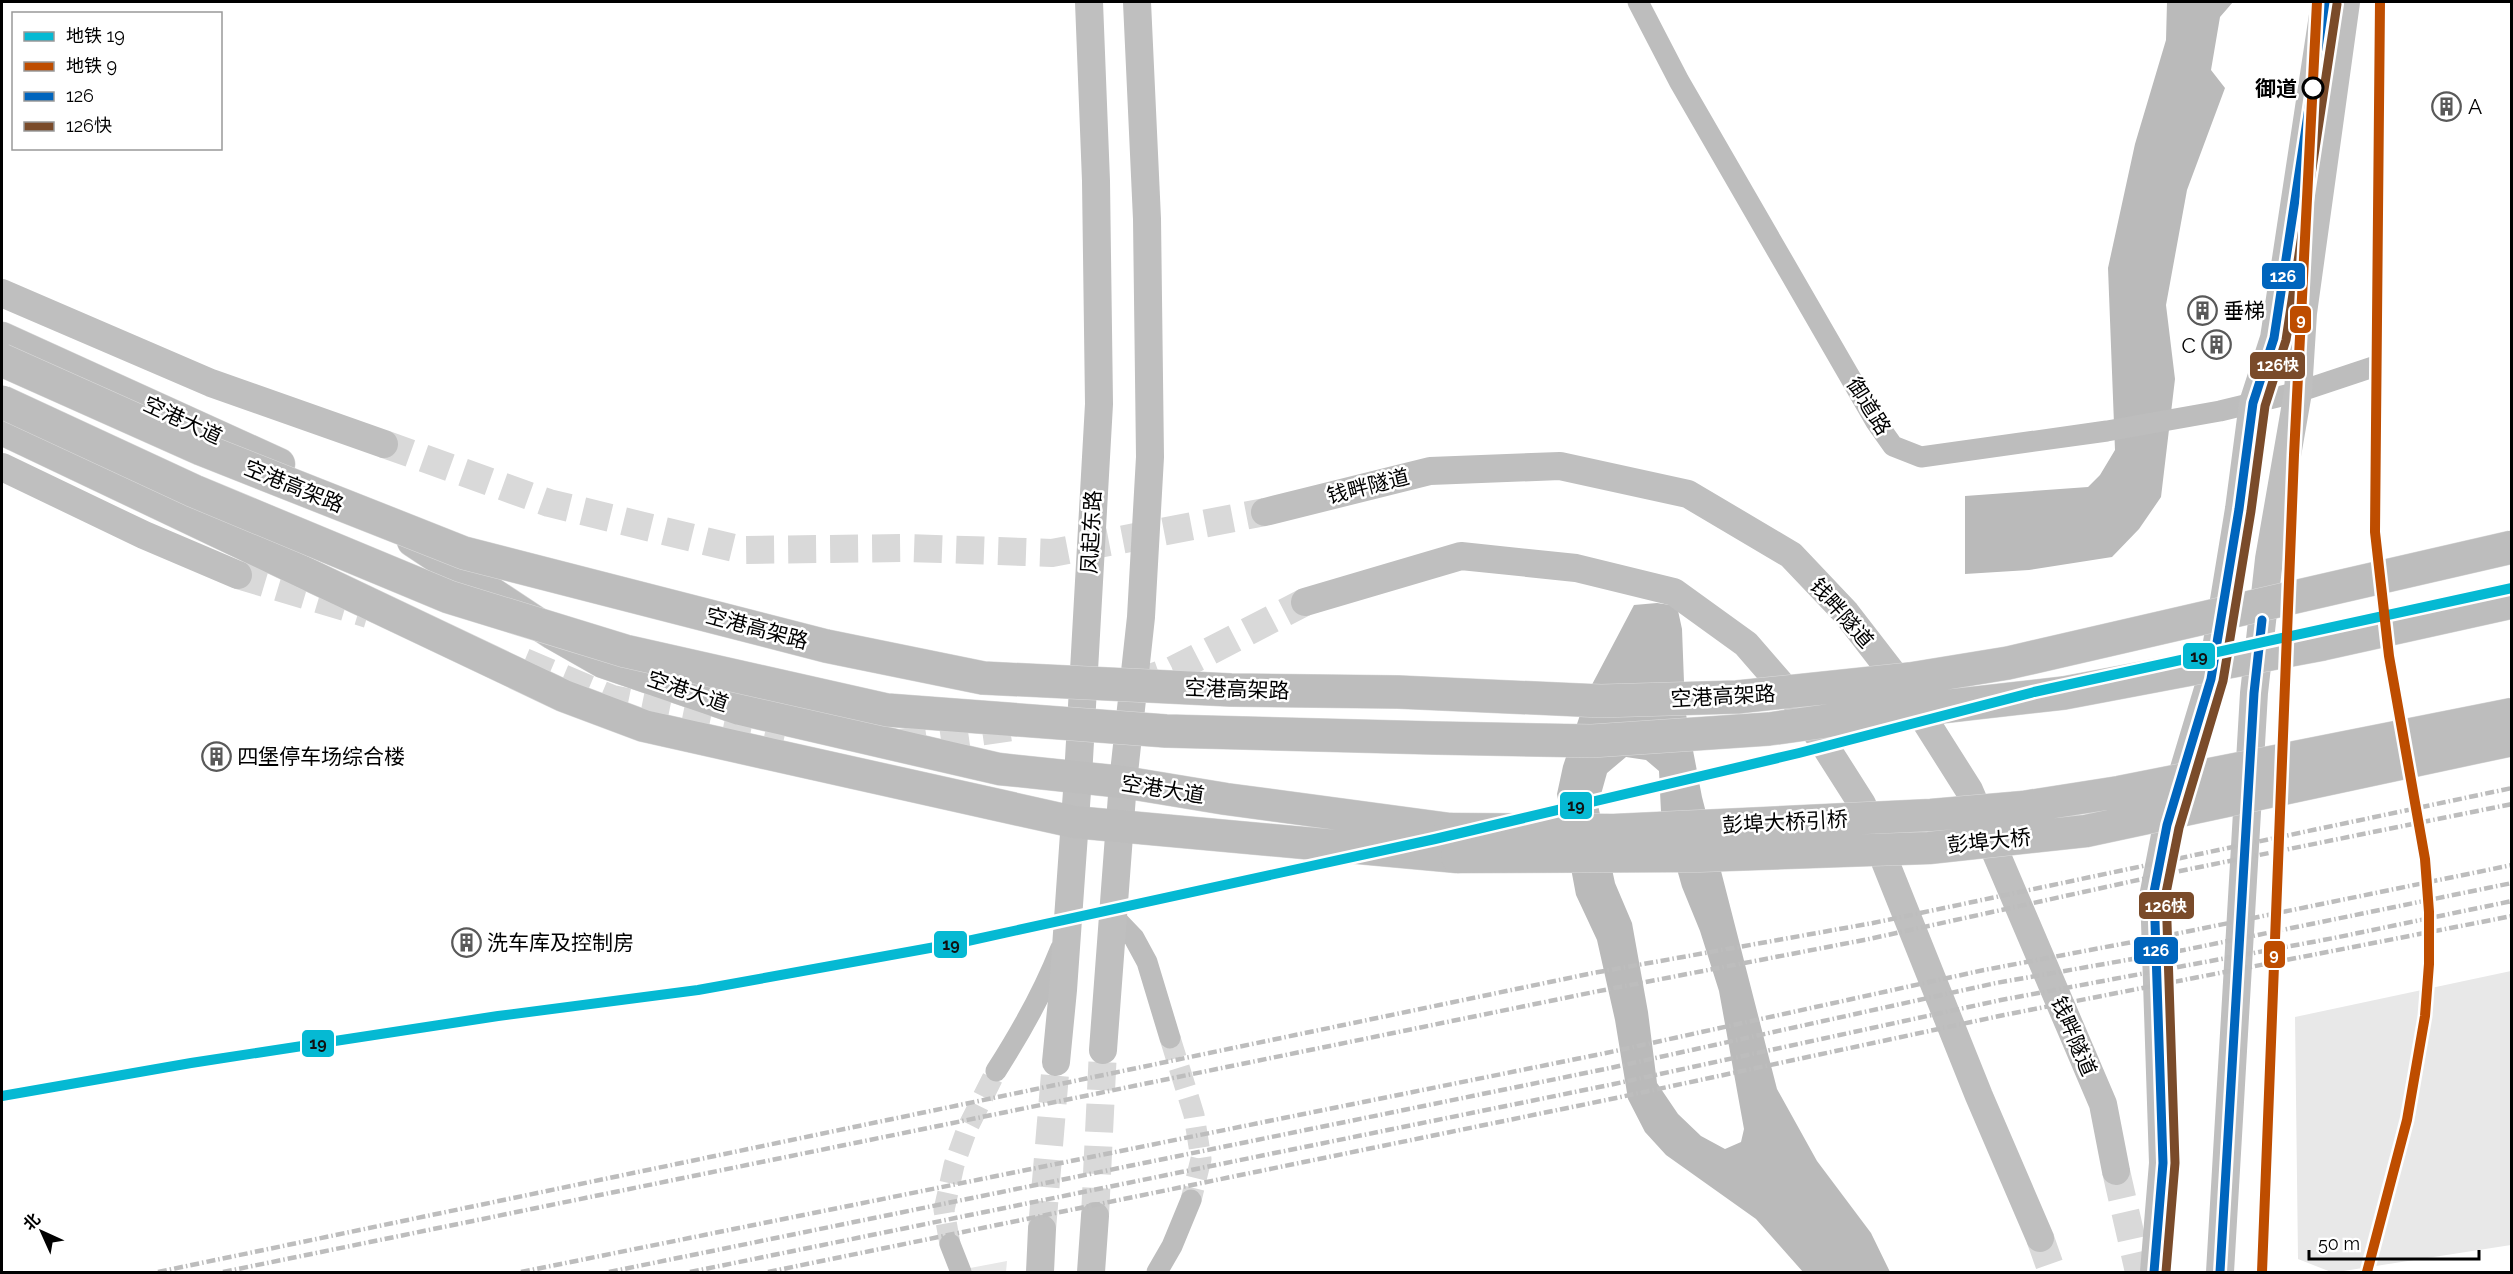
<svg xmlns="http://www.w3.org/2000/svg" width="2513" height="1274" font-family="Raleway,'Noto Sans SC',sans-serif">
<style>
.green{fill:#e8e8e8}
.water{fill:#bababa;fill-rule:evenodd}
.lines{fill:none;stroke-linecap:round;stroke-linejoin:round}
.street-tunnel{stroke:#d9d9d9;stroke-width:21;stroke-dasharray:21 10;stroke-linecap:butt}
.secondary-tunnel{stroke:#d9d9d9;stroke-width:28;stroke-dasharray:28 14;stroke-linecap:butt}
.primary-casing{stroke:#dbdbdb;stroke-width:33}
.street{stroke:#bdbdbd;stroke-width:21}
.secondary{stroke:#bfbfbf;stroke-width:28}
.primary{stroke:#bdbdbd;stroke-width:32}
.rail{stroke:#bdbdbd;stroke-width:4.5;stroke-dasharray:9 3 1.5 3;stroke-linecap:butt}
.primary-bridge-casing{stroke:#dbdbdb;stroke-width:33;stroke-linecap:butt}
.highway-bridge-casing{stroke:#dbdbdb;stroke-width:34;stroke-linecap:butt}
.primary-bridge{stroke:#bdbdbd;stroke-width:32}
.highway-bridge{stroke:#bdbdbd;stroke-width:33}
.bus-1-casing{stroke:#fff;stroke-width:14}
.bus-2-casing{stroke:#fff;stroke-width:14}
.bus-1{stroke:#0065bd;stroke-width:9}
.bus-2{stroke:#7a4b2a;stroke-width:9}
.metro-1-casing{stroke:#fff;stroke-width:15}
.metro-2-casing{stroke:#fff;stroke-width:15}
.metro-1{stroke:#05b9d3;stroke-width:10}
.metro-2{stroke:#be4d00;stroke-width:10}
.stop-dot{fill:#fff;stroke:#000;stroke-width:3}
.labels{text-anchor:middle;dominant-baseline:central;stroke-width:5;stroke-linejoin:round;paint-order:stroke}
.stop-label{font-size:21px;font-weight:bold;fill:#000;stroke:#fff;text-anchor:end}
.poi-label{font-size:21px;fill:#000;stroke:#fff;text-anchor:start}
.street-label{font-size:21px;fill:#000;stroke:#fff}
.line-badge{stroke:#fff;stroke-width:2}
.badge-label{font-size:16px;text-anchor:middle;font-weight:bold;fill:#fff}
.pale-badge-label{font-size:16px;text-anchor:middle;font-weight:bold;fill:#111}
</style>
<rect width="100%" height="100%" fill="#fff"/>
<!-- green -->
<path class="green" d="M2511,971V1245L2337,1272H2331L2298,1259L2295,1017Z
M1007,1261L1006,1272H949Z"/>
<!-- water -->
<path class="water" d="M2167,2H2233L2220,17L2211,70L2225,88L2187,190L2166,305L2175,379L2161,497L2139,529L2112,557L2029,570L1965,574V496L2088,487L2100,475L2115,450L2108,268L2135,144L2166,40Z
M1657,603L1677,606L1682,629L1685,709L1702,797L1777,1089L1817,1161L1871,1233L1890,1272H1803L1756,1219L1666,1155L1645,1132L1628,1099L1615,1020L1597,940L1576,895L1557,794L1563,766L1587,694L1634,605ZM1626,757L1646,760L1659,771L1661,812L1682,887L1700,931L1719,991L1744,1129L1741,1142L1725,1149L1701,1136L1678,1114L1657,1083L1648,1012L1632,923L1615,883L1598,805L1607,773Z"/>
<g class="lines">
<!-- street-tunnel -->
<path class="street-tunnel" d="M1170,1038L1194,1115L1201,1159L1191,1200
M950,1244L944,1210L954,1165L967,1129L996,1071"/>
<!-- secondary-tunnel -->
<path class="secondary-tunnel" d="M384,444L549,503L742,550L910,548L1052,553L1265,512
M238,575L368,614
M524,662L612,699L785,734
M1133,684L1173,670L1305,602
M899,743L1013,727
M2116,1171L2139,1272
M1095,1216L1103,1050
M1042,1229L1056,1062
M2040,1238L2052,1272"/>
<defs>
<path id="primary" d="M2,338L279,464
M2,429L564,696L644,726L1074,822L1457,857
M413,541L552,633L603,662L740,709L999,769L1123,782L1226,799L1450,829"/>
</defs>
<!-- primary casing -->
<use href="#primary" class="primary-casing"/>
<!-- street -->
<path class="street" d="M1638,2L1679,81L1876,422L1893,446L1921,457L2107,431L2220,411L2298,392L2373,367
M1113,916L1134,938L1147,962L1170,1038
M996,1071C1021,1032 1043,993 1060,950
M950,1244L961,1272
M1157,1272L1172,1246L1191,1200"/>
<!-- secondary -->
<path class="secondary" d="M2,293L211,383L384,444
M2,467L144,535L238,575
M1265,512L1430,471L1560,466L1688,494L1791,555L1846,613L1907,692L1969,790L2103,1104L2116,1171
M1305,602L1461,556L1576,568L1674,592L1746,644L1799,705L1862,804L1979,1096L2040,1238
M1103,1050L1123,782L1141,617L1150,457L1147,219L1137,2
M1056,1062L1063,990L1078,777L1099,404L1096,181L1089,2
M1040,1272L1042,1229
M1091,1272L1095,1216
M2154,1272L2163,1163L2154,892L2167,825L2211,679L2239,509L2253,403L2274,338L2325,2
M2220,1272L2254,693L2269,559L2298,392L2303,313L2346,2"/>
<!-- primary -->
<use href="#primary" class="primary"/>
<!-- rail -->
<path class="rail" d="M158,1272L1593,973L1873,923L2512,788
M223,1272L1594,992L1869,939L2170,873L2512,804
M521,1272L1606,1053L1984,970L2180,933L2512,865
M609,1272L1610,1068L1996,983L2184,950L2512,883
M690,1272L1614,1084L2001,1000L2334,938L2512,901
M768,1272L1616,1098L2004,1015L2512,916"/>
<defs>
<path id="primary-bridge" d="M1450,829L1614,830L1931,815L2023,807L2119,792L2512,714
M1457,857L1700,856L1929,848L2086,831L2512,740"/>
<path id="highway-bridge" d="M2,360L201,449L464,553L826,646L983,678L1231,690L1398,692L1601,701L1737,697L1910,679L2008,663L2512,547
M2,402L194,491L449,597L625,651L887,710L1166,731L1435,738L1592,741L1769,729L1862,716L2064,693L2323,644L2512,602"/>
</defs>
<!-- primary-bridge casing -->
<use href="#primary-bridge" class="primary-bridge-casing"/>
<!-- highway-bridge casing -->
<use href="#highway-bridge" class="highway-bridge-casing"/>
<!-- primary-bridge -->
<use href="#primary-bridge" class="primary-bridge"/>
<!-- highway-bridge -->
<use href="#highway-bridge" class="highway-bridge"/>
<defs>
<path id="bus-1" d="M2154,1272L2163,1163L2154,892L2167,825L2211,679L2239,509L2253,403L2274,338L2325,2
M2220,1272L2254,693L2262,620"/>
<path id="bus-2" d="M2166,1272L2175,1163L2166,893L2179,828L2223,681L2251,511L2265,406L2286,340L2337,4"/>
</defs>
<!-- bus-1 casing -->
<use href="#bus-1" class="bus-1-casing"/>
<!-- bus-2 casing -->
<use href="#bus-2" class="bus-2-casing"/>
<!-- bus-1 -->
<use href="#bus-1" class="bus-1"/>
<!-- bus-2 -->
<use href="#bus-2" class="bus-2"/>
<defs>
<path id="metro-1" d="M2,1096L191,1063L498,1016L698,990L963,942L1435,839L1799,753L2034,692L2512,588"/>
<path id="metro-2" d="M2262,1272L2294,455L2317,2
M2367,1272L2407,1120L2425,1016L2429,964V912L2425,859L2389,656L2375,532L2380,2"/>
</defs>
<!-- metro-1 casing -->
<use href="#metro-1" class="metro-1-casing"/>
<!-- metro-2 casing -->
<use href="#metro-2" class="metro-2-casing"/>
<!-- metro-1 -->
<use href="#metro-1" class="metro-1"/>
<!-- metro-2 -->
<use href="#metro-2" class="metro-2"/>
</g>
<!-- icons -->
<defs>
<symbol id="building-ring" viewBox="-11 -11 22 22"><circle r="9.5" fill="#fff" stroke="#595959" stroke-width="1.5"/><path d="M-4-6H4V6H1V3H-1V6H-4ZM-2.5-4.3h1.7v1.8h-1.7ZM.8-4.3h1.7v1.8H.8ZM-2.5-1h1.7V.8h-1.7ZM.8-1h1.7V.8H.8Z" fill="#595959"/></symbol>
</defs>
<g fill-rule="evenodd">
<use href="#building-ring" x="2430" y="90" width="33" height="33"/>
<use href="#building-ring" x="2186" y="294" width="33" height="33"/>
<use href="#building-ring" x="2200" y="328" width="33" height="33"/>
<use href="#building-ring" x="200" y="740" width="33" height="33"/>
<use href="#building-ring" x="450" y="926" width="33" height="33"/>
</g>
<!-- markers -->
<circle class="stop-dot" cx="2313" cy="88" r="10"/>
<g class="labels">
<!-- stop labels -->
<g class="stop-label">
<text x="2297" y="88">御道</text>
</g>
<!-- poi labels -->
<g class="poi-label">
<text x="2468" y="106">A</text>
<text x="2223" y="310">垂梯</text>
<text x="2196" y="345" text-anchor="end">C</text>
<text x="237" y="756">四堡停车场综合楼</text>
<text x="487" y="942">洗车库及控制房</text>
</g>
<!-- street labels -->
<g class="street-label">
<text transform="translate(1869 406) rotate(58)">御道路</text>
<text transform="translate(183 420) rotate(25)">空港大道</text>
<text transform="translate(294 486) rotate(22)">空港高架路</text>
<text transform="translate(1368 486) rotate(-14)">钱畔隧道</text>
<text transform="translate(1091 532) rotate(-87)">凤起东路</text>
<text transform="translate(1842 613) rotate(49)">钱畔隧道</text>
<text transform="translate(757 628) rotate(15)">空港高架路</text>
<text transform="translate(1237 689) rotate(2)">空港高架路</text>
<text transform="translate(688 691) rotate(19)">空港大道</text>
<text transform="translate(1723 696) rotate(-3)">空港高架路</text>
<text transform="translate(1163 789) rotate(9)">空港大道</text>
<text transform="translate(1785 822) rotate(-3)">彭埠大桥引桥</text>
<text transform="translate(1989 841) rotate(-6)">彭埠大桥</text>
<text transform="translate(2074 1036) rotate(67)">钱畔隧道</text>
</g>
</g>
<g class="line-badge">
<rect x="2261" y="262" width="45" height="28" rx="6" fill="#0065bd"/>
<rect x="2289" y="305" width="23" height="29" rx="6" fill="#be4d00"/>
<rect x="2249" y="351" width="57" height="29" rx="6" fill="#7a4b2a"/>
<rect x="2182" y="642" width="34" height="28" rx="6" fill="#05b9d3"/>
<rect x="1559" y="791" width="34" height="29" rx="6" fill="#05b9d3"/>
<rect x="2138" y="891" width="57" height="29" rx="6" fill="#7a4b2a"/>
<rect x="933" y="930" width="35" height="29" rx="6" fill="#05b9d3"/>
<rect x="2133" y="936" width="46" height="29" rx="6" fill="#0065bd"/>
<rect x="2263" y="940" width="23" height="29" rx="6" fill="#be4d00"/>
<rect x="301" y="1029" width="34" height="29" rx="6" fill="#05b9d3"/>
</g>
<g class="badge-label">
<text x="2283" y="282">126</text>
<text x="2301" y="325">9</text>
<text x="2278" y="371">126快</text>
<text x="2166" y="912">126快</text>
<text x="2156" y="956">126</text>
<text x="2274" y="960">9</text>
</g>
<g class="pale-badge-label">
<text x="2199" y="662">19</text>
<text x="1576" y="811">19</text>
<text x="951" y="950">19</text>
<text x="318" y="1049">19</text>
</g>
<!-- border -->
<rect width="2513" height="1274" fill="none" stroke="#000000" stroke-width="6"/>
<!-- legend -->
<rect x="12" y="12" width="210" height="138" fill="#ffffff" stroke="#999999" stroke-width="1.5"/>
<rect x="24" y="32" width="30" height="9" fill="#05b9d3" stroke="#999999" stroke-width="1.5"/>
<text x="66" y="42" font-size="18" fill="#000000">地铁 19</text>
<rect x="24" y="62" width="30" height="9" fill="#be4d00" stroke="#999999" stroke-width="1.5"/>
<text x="66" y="72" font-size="18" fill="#000000">地铁 9</text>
<rect x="24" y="92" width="30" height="9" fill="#0065bd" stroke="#999999" stroke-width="1.5"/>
<text x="66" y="102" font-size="18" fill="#000000">126</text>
<rect x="24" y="122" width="30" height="9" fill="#7a4b2a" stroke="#999999" stroke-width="1.5"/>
<text x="66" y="132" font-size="18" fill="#000000">126快</text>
<!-- north arrow -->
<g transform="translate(42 1232) rotate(315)" stroke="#ffffff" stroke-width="4.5" paint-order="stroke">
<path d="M0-4.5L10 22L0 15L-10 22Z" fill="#000000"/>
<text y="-9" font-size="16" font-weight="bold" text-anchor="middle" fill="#000000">北</text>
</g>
<!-- scale -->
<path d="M2309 1250v9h170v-9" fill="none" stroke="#000000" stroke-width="3"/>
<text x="2318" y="1250" font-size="18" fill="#000000" stroke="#ffffff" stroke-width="4.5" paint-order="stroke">50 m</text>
</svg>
